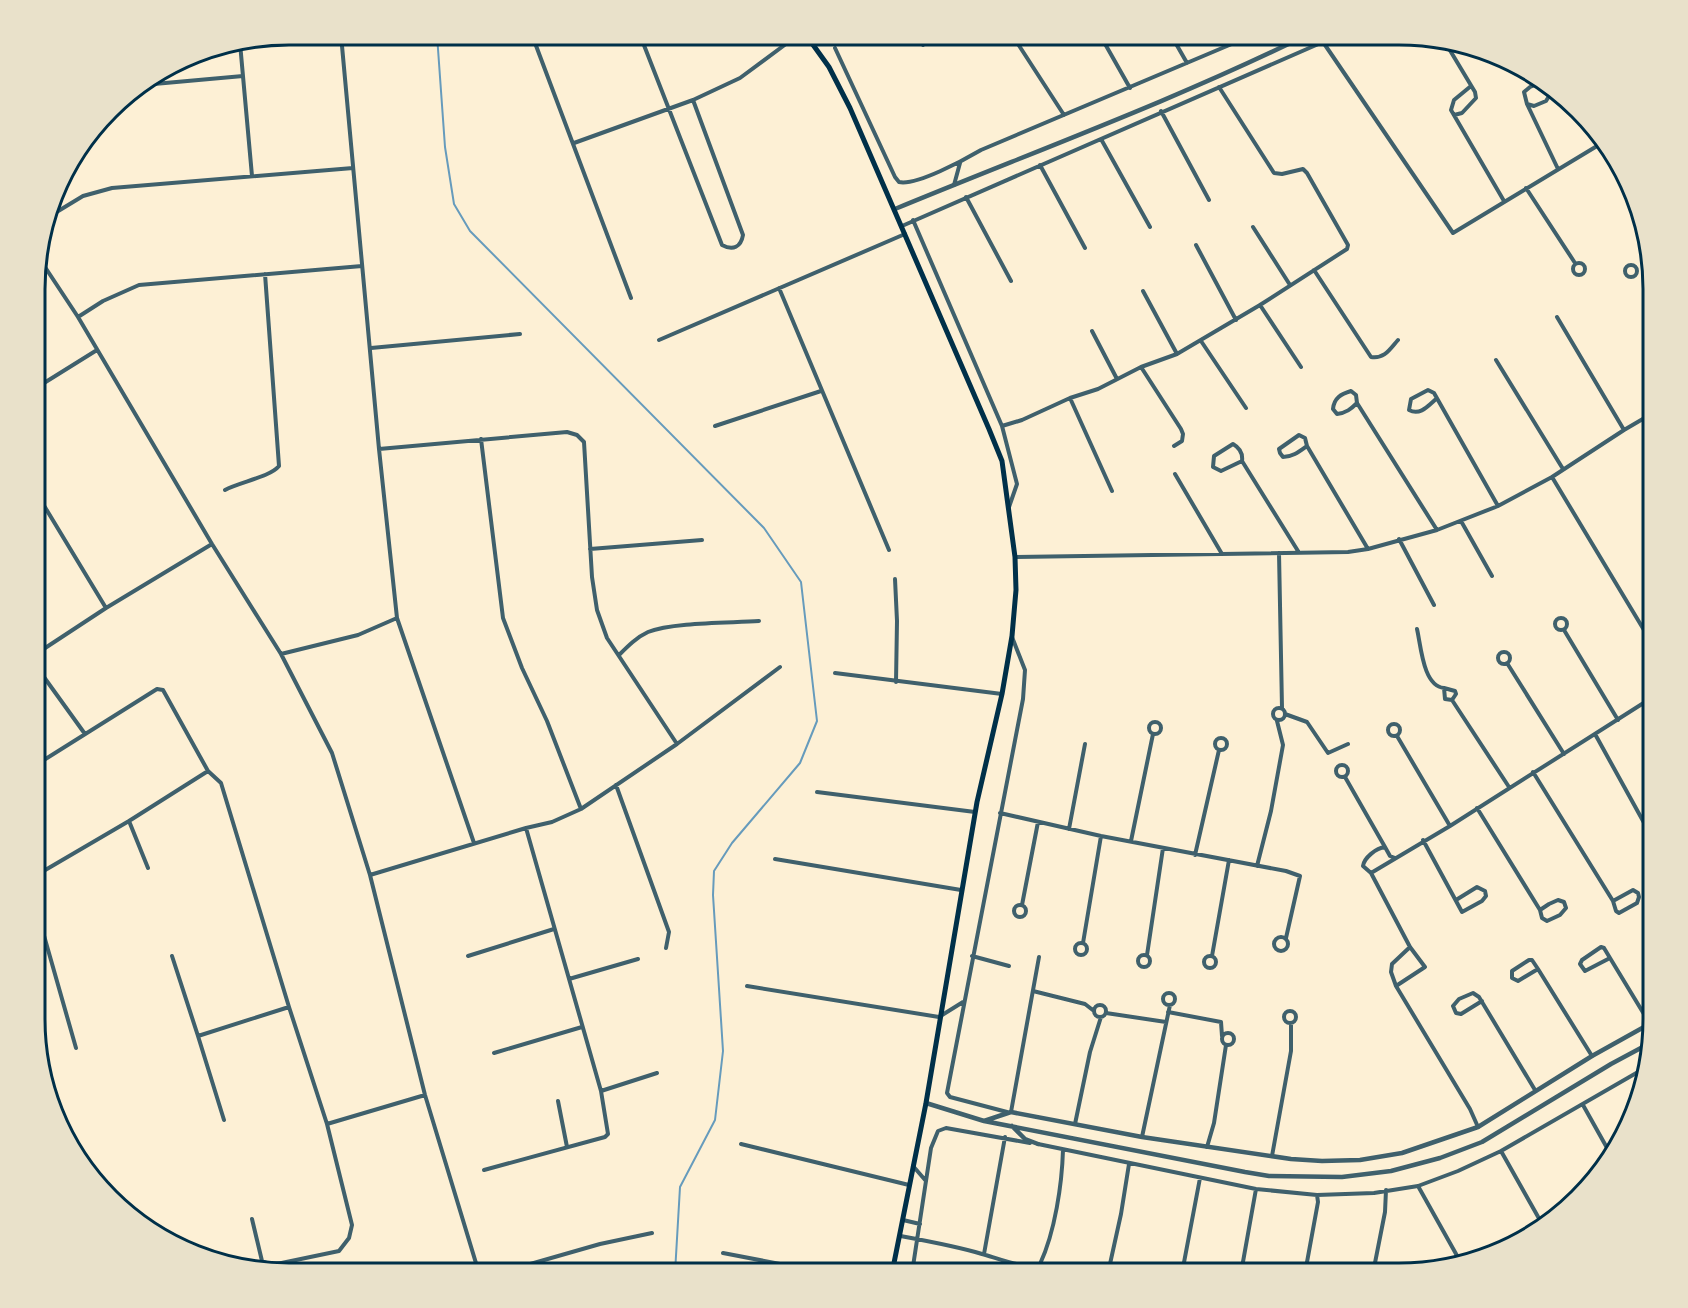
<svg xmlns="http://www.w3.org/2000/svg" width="1688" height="1308" font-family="Quicksand,sans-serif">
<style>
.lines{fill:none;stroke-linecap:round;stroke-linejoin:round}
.stream{stroke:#669bbc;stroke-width:2}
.minor{stroke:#3f606c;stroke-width:4}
.tertiary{stroke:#3f606c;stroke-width:4.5}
.secondary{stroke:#003049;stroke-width:5}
.rim{fill:none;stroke:#003049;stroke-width:3}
</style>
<rect width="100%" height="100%" fill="#fdf0d5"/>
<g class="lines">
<!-- stream -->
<path class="stream" d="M437,35L445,147L454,204L470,231L764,528L801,582L817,721L800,763L732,843L714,871L713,895L723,1051L715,1120L680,1187L675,1273"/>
<!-- minor -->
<path class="minor" d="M341,35L379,449L397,618L474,843
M532,35L631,298
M640,35L722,245C733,251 741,247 743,235L693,100
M917,35L923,45
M1100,35L1130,88
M1171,35L1187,63
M1323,42L1453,233L1602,143
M1445,42L1475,92L1476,98L1462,113L1454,115
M240,43L252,176
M1018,44L1064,115
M835,48L895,177L899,182C916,186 964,160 981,150L1253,35
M143,85L243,76
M1471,86L1454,100L1451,110L1504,201
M1527,104L1534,106L1546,101L1551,93L1549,88L1542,82L1530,87L1524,92L1527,104L1558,169
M1161,111L1209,200
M1101,139L1150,227
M574,143L693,100L740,78L798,35
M1601,143L1631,192
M1040,165L1085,248
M954,185L960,163
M1526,188L1575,263
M966,197L1011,281
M50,216L83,196L112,188L353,168
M913,220L1002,426L1017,484L1009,507
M902,226L1323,42L1333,35
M1253,227L1290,285
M1196,245L1236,320
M37,255L78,317L212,544L281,654L332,753L370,875L425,1095L479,1273
M1573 269a6 6 0 1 1 12 0a6 6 0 1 1-12 0Z
M1625 271a6 6 0 1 1 12 0a6 6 0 1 1-12 0Z
M1314,270L1371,357C1385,359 1390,349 1398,340
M779,288L889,550
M1143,291L1177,354
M1260,305L1301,367
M78,317L103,301L139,285L362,266
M1557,317L1624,430
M1092,331L1117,379
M659,340L905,234
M1201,341L1246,408
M371,348L520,334
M1496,360L1563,469
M1141,367L1181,429L1183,434L1182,441L1174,446
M36,388L97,350
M1070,398L1112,491
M1436,399C1428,406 1420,416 1409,410L1411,399L1428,390L1434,393L1498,506
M1357,403C1351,409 1346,413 1337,414L1333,409C1334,398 1341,394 1351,391L1356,395L1357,403L1437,530
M715,426L821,391
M1002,426L1022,420L1070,398L1098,389L1141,367L1177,354L1260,305L1347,249L1348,245L1307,173L1303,169L1282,174L1274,173L1219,87
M481,439L503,618L522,668L547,721L581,809
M1307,446C1300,451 1293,457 1283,457L1280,453L1279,449L1299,435L1305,438L1307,446L1368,549
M379,449L567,432L577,435L584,442L592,577L597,610L607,638L677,744
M1242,461L1221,471L1213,467L1214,456L1233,444C1240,448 1243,453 1242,461L1298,551
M1175,474L1222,554
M1552,477L1653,645
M225,490C240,482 270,477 279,466L265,274
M37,494L106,608
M1461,521L1492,576
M1399,539L1434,605
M590,549L702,540
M1279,553L1282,708
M1015,557L1348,552L1368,549L1437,530L1498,506L1552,477L1624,430L1653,413
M895,579L897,621L896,682
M1555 624a6 6 0 1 1 12 0a6 6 0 1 1-12 0Z
M1417,629C1421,646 1423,686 1444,688
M1564,630L1618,720
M1646,630L1653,626
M1498 658a6 6 0 1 1 12 0a6 6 0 1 1-12 0Z
M36,654L106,608L212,544
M281,654L358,635L397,618
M619,655C628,646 637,637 648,632C672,622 730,623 759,621
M1507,663L1564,754
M36,666L85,734
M835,673L1002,694
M1444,688L1455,691L1456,694L1452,700L1445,699Z
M1452,700L1509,787
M1273 714a6 6 0 1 1 12 0a6 6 0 1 1-12 0Z
M1285,714L1307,722L1328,753L1348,744
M1149 728a6 6 0 1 1 12 0a6 6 0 1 1-12 0Z
M1388 730a6 6 0 1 1 12 0a6 6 0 1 1-12 0Z
M1595,734L1653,839
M1397,736L1450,826
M1215 744a6 6 0 1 1 12 0a6 6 0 1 1-12 0Z
M1336 771a6 6 0 1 1 12 0a6 6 0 1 1-12 0Z
M36,765L157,689L163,690L208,771L221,783L289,1007L327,1124L352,1225L349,1238L339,1251L272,1265L262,1261L252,1219
M1533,772L1613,901L1616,911L1619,913L1637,903L1639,897L1638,893L1633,890L1613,901
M1345,777L1385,847L1390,856L1395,858
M616,785L669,932L666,948
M817,792L975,812
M1477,808L1540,910L1542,918L1547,921L1560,915L1566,908L1564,902L1558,900L1549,904L1540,910
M1000,813L1101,836L1286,871L1300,876L1286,938
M129,821L148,868
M1069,829L1085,744
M1423,840L1462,912L1482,901L1486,896L1485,891L1477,887L1456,900
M1131,841L1153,734
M1385,847C1376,848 1364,858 1363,866L1371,873L1410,947L1425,967L1396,986
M1195,855L1219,750
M775,859L961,890
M1257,866L1271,811L1283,745L1277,721
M1371,873L1450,826L1653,697
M370,875L526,828L552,822L581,809L677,744L780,667
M35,876L129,821L208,771
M35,904L76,1048
M1014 911a6 6 0 1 1 12 0a6 6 0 1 1-12 0Z
M1022,905L1038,822
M1274 944a7 7 0 1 1 14 0a7 7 0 1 1-14 0Z
M1075 949a6 6 0 1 1 12 0a6 6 0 1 1-12 0Z
M1083,943L1101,836
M1410,947L1392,964L1391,972L1396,986L1470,1109L1478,1127
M1601,947L1604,948L1610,958L1585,971L1580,964L1582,960Z
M1147,955L1163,848
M1138 961a6 6 0 1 1 12 0a6 6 0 1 1-12 0Z
M1204 962a6 6 0 1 1 12 0a6 6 0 1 1-12 0Z
M172,956L198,1036L289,1007
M468,956L554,929
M972,956L1009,966
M1212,956L1229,860
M1610,958L1650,1024
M1529,960H1532L1538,969L1518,981L1512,978V971Z
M1538,969L1592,1056
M569,979L638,959
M747,986L939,1017L963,1002
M1033,991L1085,1004L1094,1011
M1163 999a6 6 0 1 1 12 0a6 6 0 1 1-12 0Z
M1482,1001L1461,1014L1456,1013L1453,1006L1459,999L1473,993L1479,997L1535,1090
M1094 1011a6 6 0 1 1 12 0a6 6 0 1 1-12 0Z
M1284 1017a6 6 0 1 1 12 0a6 6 0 1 1-12 0Z
M1168,1012L1221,1022L1222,1036
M1106,1013L1166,1022
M1222 1039a6 6 0 1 1 12 0a6 6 0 1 1-12 0Z
M198,1036L224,1120
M494,1053L582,1027
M601,1091L657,1073
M558,1101L567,1147
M1583,1105L1611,1155
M1007,1112L950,1097L947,1093L1023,699L1025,670L1012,637
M1011,1112L1039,957
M327,1124L425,1095
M1075,1124L1090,1052L1101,1017
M1142,1137L1170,1005
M741,1144L909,1185
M1038,1144L1256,1189L1317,1195L1374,1193L1418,1186L1458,1171L1501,1151L1645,1068
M1207,1147L1214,1123L1226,1045
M1501,1151L1541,1222
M1272,1156L1291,1051V1023
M913,1166L926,1181
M484,1170L605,1137L608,1134L601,1091L526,828
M1418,1186L1460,1261
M903,1220L920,1224
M900,1236C927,1241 955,1246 982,1254C997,1258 1025,1270 1040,1264C1055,1232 1062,1184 1063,1150
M723,1253L827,1273
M984,1254L1005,1137
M499,1273L600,1244L652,1233
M912,1273L931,1148L938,1131L946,1128L1030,1143
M1108,1273L1121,1214L1129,1164
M1182,1273L1200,1178
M1241,1273L1256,1189
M1305,1273L1318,1202L1317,1195
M1373,1273L1385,1212L1386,1190"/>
<!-- tertiary -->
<path class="tertiary" d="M895,209C1033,152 1173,101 1307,35
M926,1103L984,1121L1245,1172L1269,1176L1342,1177L1391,1171L1440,1158L1482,1142L1611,1064L1652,1042
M984,1121L1011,1112L1142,1137L1291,1159L1322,1161L1360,1160L1402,1153L1478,1127L1592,1056L1653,1022
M1012,1126L1025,1139L1038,1144"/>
<!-- secondary -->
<path class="secondary" d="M806,35L829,67L850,108L989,429L1002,461L1015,557L1016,590L1012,636L1002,694L977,802L926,1103L892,1273"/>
</g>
<!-- crop -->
<path d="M0 0H1688V1308H0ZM289 45H1399A244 244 0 0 1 1643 289V1019A244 244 0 0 1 1399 1263H289A244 244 0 0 1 45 1019V289A244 244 0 0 1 289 45Z" fill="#e9e1ca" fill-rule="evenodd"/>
<path class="rim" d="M289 45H1399A244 244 0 0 1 1643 289V1019A244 244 0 0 1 1399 1263H289A244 244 0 0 1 45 1019V289A244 244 0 0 1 289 45Z"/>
</svg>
